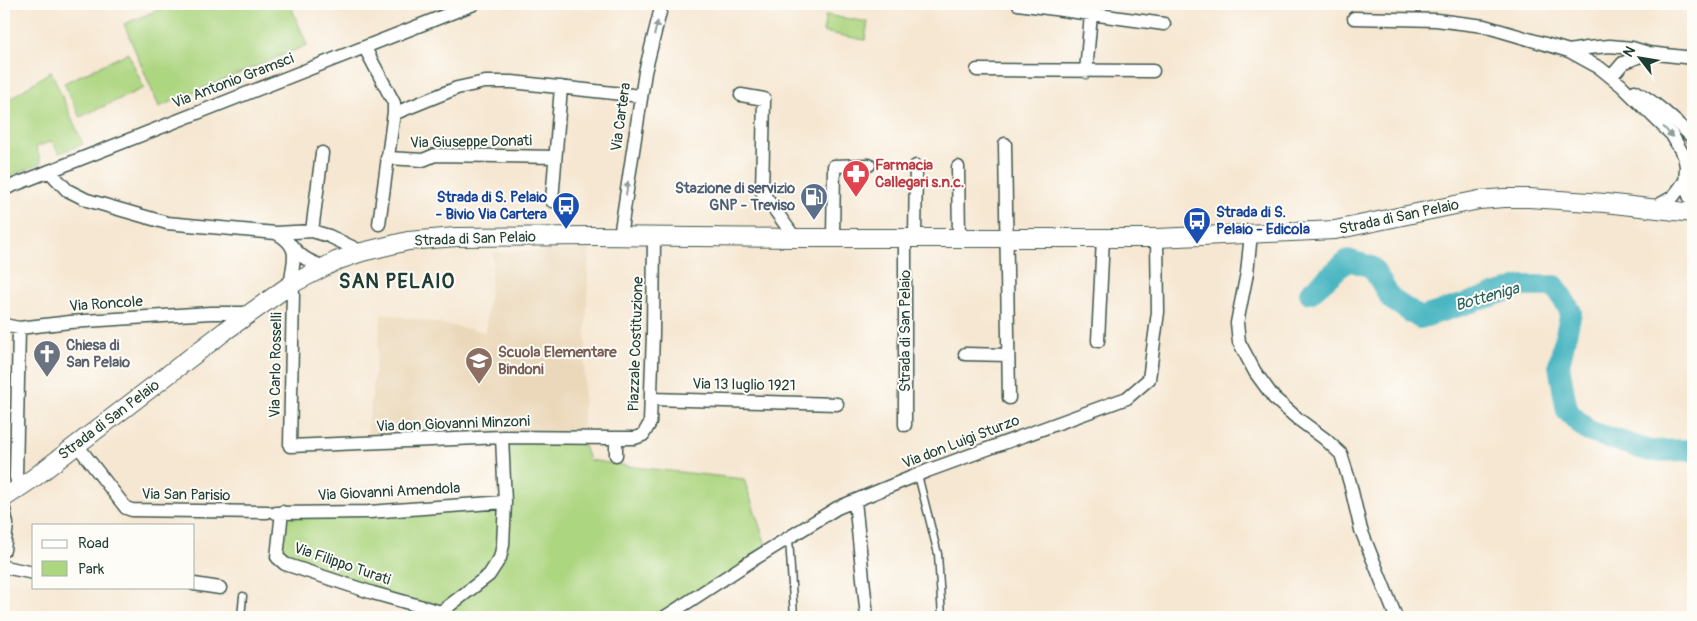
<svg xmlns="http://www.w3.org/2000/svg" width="1697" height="621" font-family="Pangolin,sans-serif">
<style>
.built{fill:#ebd8ba}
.green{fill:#add681;stroke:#668a5a}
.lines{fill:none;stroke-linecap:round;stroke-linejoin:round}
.river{stroke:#48b6c1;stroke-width:22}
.service-casing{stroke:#3f564c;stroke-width:9}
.minor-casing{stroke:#3f564c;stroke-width:15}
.secondary-casing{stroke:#3f564c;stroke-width:20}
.service{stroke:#fff;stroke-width:6}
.minor{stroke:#fff;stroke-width:12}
.secondary{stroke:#fff;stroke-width:18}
.oneway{fill:#8f9e9a}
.labels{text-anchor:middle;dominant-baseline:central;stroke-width:4;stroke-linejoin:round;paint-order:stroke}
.street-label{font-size:15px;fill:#1f3d34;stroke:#fdfcf7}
.health-label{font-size:15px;font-weight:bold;fill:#be3a42;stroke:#fdfcf7;text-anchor:start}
.service-label{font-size:15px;font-weight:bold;fill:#4e5e75;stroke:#fdfcf7;text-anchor:end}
.transit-label{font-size:15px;font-weight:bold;fill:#164399;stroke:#fdfcf7;text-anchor:end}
.worship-label{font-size:15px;font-weight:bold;fill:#5b616d;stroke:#fdfcf7;text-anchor:start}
.education-label{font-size:15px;font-weight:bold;fill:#785e54;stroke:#fdfcf7;text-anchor:start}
.water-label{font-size:16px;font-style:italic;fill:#2b615e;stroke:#fdfcf7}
.district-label{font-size:20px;font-weight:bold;letter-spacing:1px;fill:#1f3d34;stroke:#fdfcf7}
</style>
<rect width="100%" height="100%" fill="#fdfcf7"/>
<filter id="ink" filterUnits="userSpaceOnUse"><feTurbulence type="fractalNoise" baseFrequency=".02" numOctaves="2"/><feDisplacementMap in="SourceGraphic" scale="10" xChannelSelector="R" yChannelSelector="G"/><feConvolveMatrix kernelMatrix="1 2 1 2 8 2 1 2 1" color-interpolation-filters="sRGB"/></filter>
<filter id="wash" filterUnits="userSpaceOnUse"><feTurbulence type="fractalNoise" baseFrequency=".0096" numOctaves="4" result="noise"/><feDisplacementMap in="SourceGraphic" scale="20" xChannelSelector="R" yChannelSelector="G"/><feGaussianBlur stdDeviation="1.12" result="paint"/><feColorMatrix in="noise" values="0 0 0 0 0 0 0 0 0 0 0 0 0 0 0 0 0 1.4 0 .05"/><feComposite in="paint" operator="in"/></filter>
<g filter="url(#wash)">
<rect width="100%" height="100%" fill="#f6e7d2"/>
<!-- built -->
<path class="built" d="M589,250L582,439L366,443L382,313L485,332L494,252Z"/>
<!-- green -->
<path class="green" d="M172,4H290L307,45L159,107L124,24Z
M826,15L868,22L865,40L823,32Z
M128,53L144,88L80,117L64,83Z
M51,71L83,144L59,153L52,141L36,147L41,163L4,179V103Z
M502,437L582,439L589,460L634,467L744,479L768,551L666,617H441L285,564L279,535L282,512L503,503Z"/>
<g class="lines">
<!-- river -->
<path class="river" d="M1310,293L1348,260L1372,267L1391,299L1420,318L1523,286H1555L1571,312L1559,365L1567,411L1588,431L1650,451L1693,450"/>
</g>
</g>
<g filter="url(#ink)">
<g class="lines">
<defs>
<path id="service" d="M918,475L938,554L942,617
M789,538L794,617
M241,617L243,596"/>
<path id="minor" d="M1018,4L1164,24
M1354,18L1436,20L1484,26L1569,51L1600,68L1621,85L1672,135L1684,156L1686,166L1685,186L1693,205
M365,48L394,103V112L379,224
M1569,51L1587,48L1610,46L1632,48L1648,53L1693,58
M977,70L1153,71
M1086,72L1091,14
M1611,77L1623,63L1648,53
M1635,91C1657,103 1675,121 1693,138
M741,95L764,99L762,192L795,238
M394,112H398L457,88L485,82H512L641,96
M1005,144L1009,398
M387,158L423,160L435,155L555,157
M958,167L959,238
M49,171L67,190L87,200L167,223L276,233L312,231L329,236L362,252
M4,189L474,4
M552,201L561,87
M1653,208L1673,197L1685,181
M312,231L322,153
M276,233C309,251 285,268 293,293L290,446L502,437L616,438
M1251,234L1247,273L1237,323L1239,342L1255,372L1274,398L1298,419L1325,439L1341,454L1350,483L1361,530L1396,617
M620,236L645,72L662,4
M833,238L834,166L869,165
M915,238L916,166
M291,245C301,257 310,263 324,266
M4,325L19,328L70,322L210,313H249
M19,328L16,477L19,488
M1098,341L1103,238
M965,354L1008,355
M651,399L837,404
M905,425V238
M77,445L126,508L132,510L267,512
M616,455V438H635L643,435L650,423L653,333L654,237
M855,501L867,617
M4,509L7,524L4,550
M282,512L277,557L285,564L373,593L441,612
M276,513L369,512L505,502
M4,567L34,573
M194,584L220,588
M441,617V612L489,575L500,558L503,545L505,502L502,437
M665,617L751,561L837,508L927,471L1127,398L1149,379L1158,312L1157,238"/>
<path id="secondary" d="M4,498L35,477L225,331L290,285L336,261L362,252L408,241L456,237L595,236L795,238H1157L1335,230L1479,200L1504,198H1529L1605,203L1693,213"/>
</defs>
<!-- service casing -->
<use href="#service" class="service-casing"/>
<!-- minor casing -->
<use href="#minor" class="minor-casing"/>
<!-- secondary casing -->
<use href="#secondary" class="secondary-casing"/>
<!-- service -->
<use href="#service" class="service"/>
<!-- minor -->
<use href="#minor" class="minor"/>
<!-- secondary -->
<use href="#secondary" class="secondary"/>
</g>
<!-- one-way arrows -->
<defs><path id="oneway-solid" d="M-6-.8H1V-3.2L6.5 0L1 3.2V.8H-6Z" transform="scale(1.25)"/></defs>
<g class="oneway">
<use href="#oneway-solid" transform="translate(656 28) rotate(-76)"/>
<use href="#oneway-solid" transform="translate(1668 132) rotate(48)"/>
<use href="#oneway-solid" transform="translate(627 188) rotate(-82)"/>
</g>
</g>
<!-- icons -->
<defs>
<symbol id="pharmacy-pin" viewBox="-11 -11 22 30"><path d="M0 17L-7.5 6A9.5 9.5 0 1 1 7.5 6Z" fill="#e0444e" stroke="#fdfcf7"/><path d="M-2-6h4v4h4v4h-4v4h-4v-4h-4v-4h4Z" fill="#fff"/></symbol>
<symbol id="fuel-pin" viewBox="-11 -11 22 30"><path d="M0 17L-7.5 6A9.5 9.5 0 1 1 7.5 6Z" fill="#5c6f8a" stroke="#fdfcf7"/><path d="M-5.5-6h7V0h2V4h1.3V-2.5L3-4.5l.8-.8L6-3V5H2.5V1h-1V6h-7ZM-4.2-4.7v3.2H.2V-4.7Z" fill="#fff"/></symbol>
<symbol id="bus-pin" viewBox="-11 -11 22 30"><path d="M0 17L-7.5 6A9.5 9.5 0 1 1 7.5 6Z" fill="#1a4fb4" stroke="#fdfcf7"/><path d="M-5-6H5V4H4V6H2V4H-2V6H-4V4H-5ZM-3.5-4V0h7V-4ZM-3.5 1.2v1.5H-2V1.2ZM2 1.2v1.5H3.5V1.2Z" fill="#fff"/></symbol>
<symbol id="church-pin" viewBox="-11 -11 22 30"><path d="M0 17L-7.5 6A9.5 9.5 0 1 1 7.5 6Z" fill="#6b7280" stroke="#fdfcf7"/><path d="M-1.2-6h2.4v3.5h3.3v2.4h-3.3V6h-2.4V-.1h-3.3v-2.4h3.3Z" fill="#fff"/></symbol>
<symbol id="school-pin" viewBox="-11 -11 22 30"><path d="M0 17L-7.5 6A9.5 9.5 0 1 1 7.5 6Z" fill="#8d6e63" stroke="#fdfcf7"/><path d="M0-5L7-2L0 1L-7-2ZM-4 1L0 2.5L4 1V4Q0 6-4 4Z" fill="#fff"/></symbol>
</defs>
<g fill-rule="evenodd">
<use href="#pharmacy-pin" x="840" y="158" width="32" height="43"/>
<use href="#fuel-pin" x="798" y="181" width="32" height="43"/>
<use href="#bus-pin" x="550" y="190" width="32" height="43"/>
<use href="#bus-pin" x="1181" y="205" width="32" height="43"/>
<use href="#church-pin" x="31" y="338" width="32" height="43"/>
<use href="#school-pin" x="463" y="345" width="32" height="43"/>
</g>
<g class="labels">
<!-- street labels -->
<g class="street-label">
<text transform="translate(233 81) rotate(-21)">Via Antonio Gramsci</text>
<text transform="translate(621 117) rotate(-82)">Via Cartera</text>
<text transform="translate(471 142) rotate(-1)">Via Giuseppe Donati</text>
<text transform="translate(1399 217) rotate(-12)">Strada di San Pelaio</text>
<text transform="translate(475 239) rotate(-2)">Strada di San Pelaio</text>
<text transform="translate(106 304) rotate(-4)">Via Roncole</text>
<text transform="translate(905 331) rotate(-90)">Strada di San Pelaio</text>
<text transform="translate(636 344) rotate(-88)">Piazzale Costituzione</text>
<text transform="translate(276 365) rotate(-89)">Via Carlo Rosselli</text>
<text transform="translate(744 385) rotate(1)">Via 13 luglio 1921</text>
<text transform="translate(109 420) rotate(-37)">Strada di San Pelaio</text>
<text transform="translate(453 424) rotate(-2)">Via don Giovanni Minzoni</text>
<text transform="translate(961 442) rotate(-21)">Via don Luigi Sturzo</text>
<text transform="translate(389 492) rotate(-3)">Via Giovanni Amendola</text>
<text transform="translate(186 495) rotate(1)">Via San Parisio</text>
<text transform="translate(342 564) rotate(19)">Via Filippo Turati</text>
</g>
<!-- health labels -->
<g class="health-label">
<text x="875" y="165">Farmacia<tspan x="875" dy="17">Callegari s.n.c.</tspan></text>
</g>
<!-- service labels -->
<g class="service-label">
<text x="795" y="188">Stazione di servizio<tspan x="795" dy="17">GNP - Treviso</tspan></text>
</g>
<!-- transit labels -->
<g class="transit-label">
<text x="547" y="197">Strada di S. Pelaio<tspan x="547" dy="17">- Bivio Via Cartera</tspan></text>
<text x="1216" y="212" text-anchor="start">Strada di S.<tspan x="1216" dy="17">Pelaio - Edicola</tspan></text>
</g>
<!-- worship labels -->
<g class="worship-label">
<text x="66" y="345">Chiesa di<tspan x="66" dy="17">San Pelaio</tspan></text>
</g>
<!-- education labels -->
<g class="education-label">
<text x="498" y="352">Scuola Elementare<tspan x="498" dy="17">Bindoni</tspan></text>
</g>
<!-- water labels -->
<g class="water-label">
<text transform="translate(1487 297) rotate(-16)">Botteniga</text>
</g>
<!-- district labels -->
<g class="district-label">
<text x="397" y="281">SAN PELAIO</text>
</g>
</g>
<!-- margin -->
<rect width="1697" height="621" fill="none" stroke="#fdfcf7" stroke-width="20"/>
<!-- legend -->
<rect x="32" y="524" width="162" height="65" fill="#fdfcf7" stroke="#a4b0a9"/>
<rect x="42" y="540" width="25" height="8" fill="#ffffff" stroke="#a4b0a9"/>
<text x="78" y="548" font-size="15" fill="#1f3d34">Road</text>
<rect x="42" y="561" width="25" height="15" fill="#add681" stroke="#a4b0a9"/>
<text x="78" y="574" font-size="15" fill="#1f3d34">Park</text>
<!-- north arrow -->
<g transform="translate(1640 58) rotate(301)" stroke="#fdfcf7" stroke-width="4" paint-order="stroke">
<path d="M0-4L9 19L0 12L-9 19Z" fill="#1f3d34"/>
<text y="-8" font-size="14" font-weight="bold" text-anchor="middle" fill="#1f3d34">N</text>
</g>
</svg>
